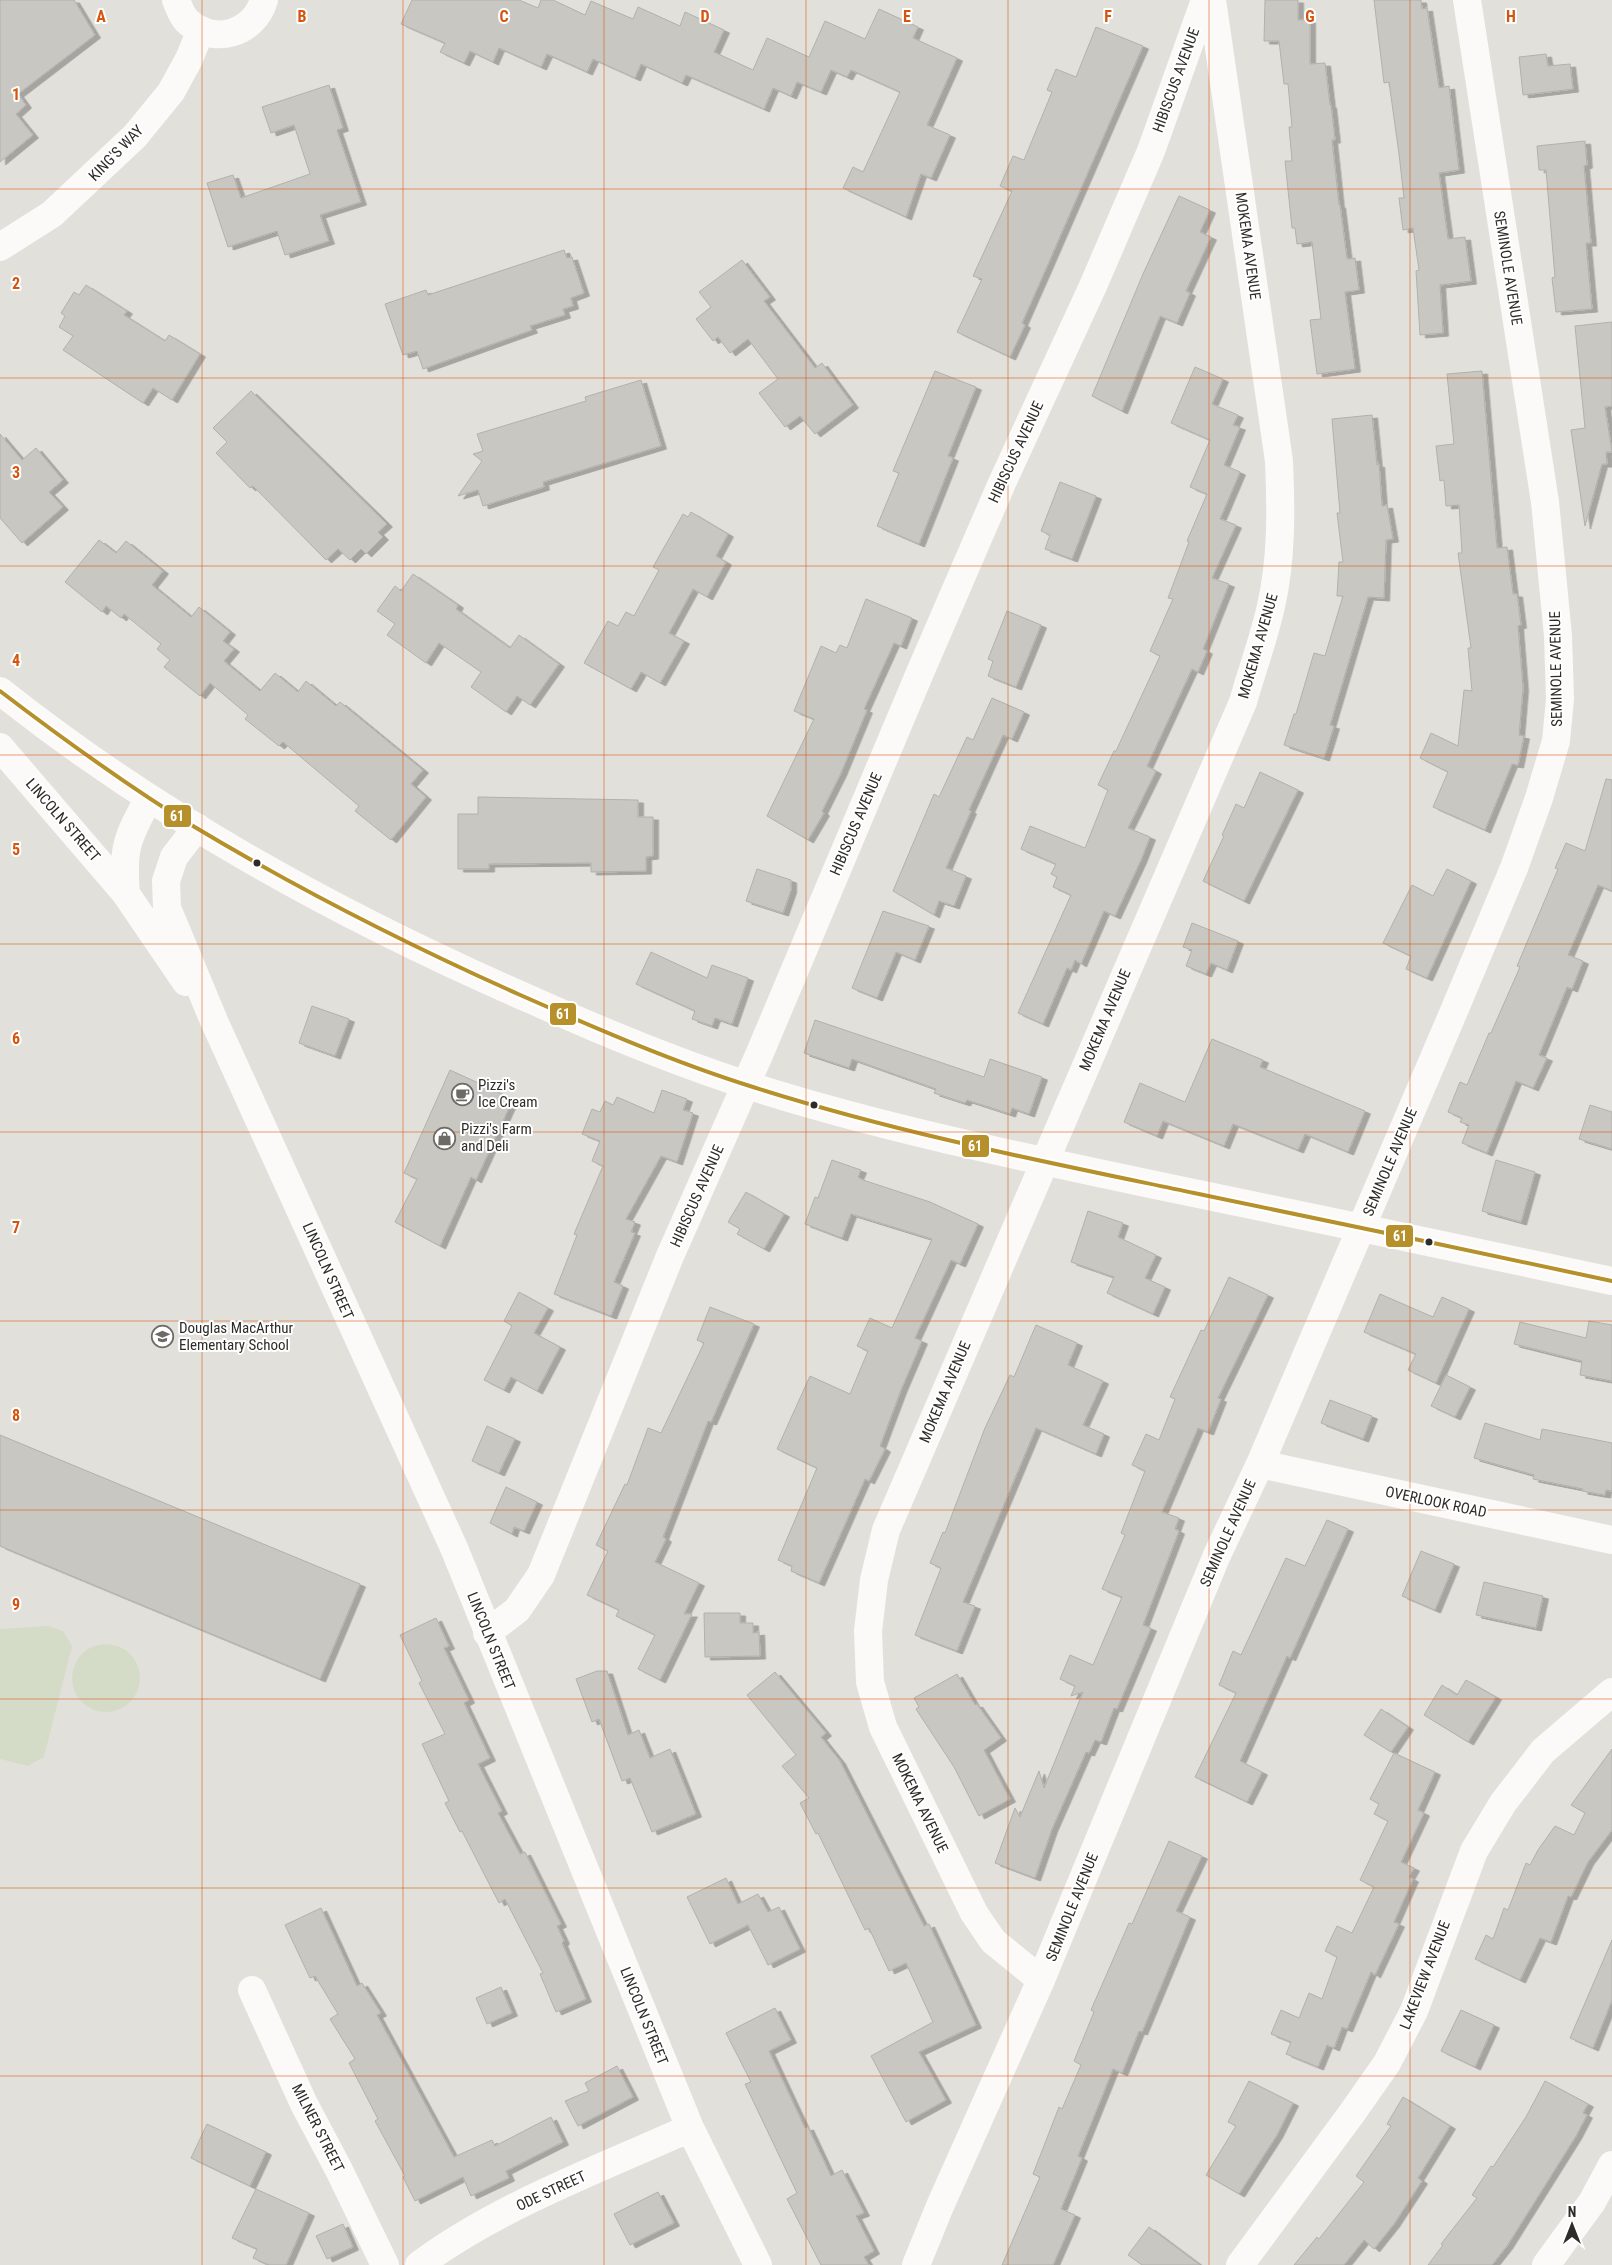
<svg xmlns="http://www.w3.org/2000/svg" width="1612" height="2265" font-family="'Roboto Condensed',sans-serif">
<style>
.green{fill:#d4dcc8}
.building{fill:#c8c7c2;stroke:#b2b1ac;filter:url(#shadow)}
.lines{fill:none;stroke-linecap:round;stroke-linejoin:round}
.minor{stroke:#fbfaf9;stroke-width:28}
.bus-1-casing{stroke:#fff;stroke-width:8}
.bus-1{stroke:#b6912b;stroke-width:4}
.grid{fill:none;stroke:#d5540f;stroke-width:1;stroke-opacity:0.55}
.bus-dot{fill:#2d2c28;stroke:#fff;stroke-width:2}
.labels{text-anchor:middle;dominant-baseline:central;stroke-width:4;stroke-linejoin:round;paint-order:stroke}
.street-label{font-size:15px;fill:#2d2c28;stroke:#fff}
.poi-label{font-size:15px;fill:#2d2c28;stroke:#fff;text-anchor:start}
.grid-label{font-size:16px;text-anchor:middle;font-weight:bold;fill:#d5540f;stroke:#fff;stroke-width:4;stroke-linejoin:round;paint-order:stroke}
.line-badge{stroke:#fff;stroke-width:2}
.badge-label{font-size:14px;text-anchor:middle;font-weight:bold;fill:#fff}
</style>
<defs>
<filter id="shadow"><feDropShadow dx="5.5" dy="3" stdDeviation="0" flood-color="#0004"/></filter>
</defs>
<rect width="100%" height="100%" fill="#e2e0da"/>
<!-- green -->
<path class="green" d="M48,1626L63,1631L72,1646L44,1757L28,1766L0,1759V1629Z
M72 1678a34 34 0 1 1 68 0a34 34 0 1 1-68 0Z"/>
<!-- building -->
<path class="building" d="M0,0H74L95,35L18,94L26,105L16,114L33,135L0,162Z
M412,0H519L538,8L541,0H553L585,15L591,1L633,19L638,7L680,26L685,12L724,30L714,52L753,70L767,38L809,57L825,21L865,39L879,9L918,27L913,38L957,58L927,125L950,135L931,178L921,174L906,217L843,188L853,167L863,172L900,92L851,70L847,77L831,70L821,92L797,82L791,96L773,88L764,109L686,75L682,83L641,64L635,78L593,59L587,72L547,54L541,67L499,48L493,62L470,51L464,63L440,52L445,43L401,24Z
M1265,0H1298V20H1310V64L1325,63L1330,105H1331L1335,140H1332L1339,205H1340L1347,259L1355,258L1359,290L1345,292L1355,369L1317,374L1310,320L1321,319L1312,242L1297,244L1295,228H1292L1285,161H1292L1289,127H1292L1288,84H1284L1279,41H1264Z
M1374,0H1421L1422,9L1427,8L1439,88L1449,86L1459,170L1439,173L1448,239L1465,237L1471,281L1440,285L1443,333L1420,335L1416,271L1419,270L1413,228L1403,230L1399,198H1404L1399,154L1389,82L1384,83Z
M1096,27L1143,46L1045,271L1022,323L1025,325L1010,357L957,332L982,279L973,276L1012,191L1000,186L1013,156L1024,160L1052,92L1047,90L1056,69L1076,77Z
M1546,54L1548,66L1570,64L1573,89L1523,95L1519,57Z
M329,85L343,128L337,130L361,202L320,215L329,241L285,255L277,231L228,247L207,183L233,175L241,198L310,174L294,125L271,133L262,107Z
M1585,141L1587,165L1584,166L1591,243H1586L1592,309L1556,312L1552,278L1555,277L1546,170H1539L1537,146Z
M1179,196L1210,210L1200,232L1211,237L1186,291L1190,293L1177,323L1160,316L1122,411L1092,396L1143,274Z
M564,250L567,258L572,257L584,293L571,298L573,306L563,309L565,315L530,326L532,330L423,369L417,351L403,355L385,304L426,290L428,295Z
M742,260L770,297L764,301L815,368L822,363L853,405L815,434L800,416L785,427L759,393L778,379L748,339L730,353L718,337L713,341L696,319L711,307L699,292Z
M86,285L127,311L124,315L165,341L169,335L200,354L172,400L153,388L143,403L63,350L73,336L59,327L65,316L61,313L74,292L79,295Z
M1612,322V406L1605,407L1612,452H1606L1607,464H1602L1585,526L1571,430L1585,428L1575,326Z
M1195,367L1223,379L1212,404L1238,415L1233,425L1240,427L1224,465L1240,472L1220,519L1236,525L1212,578L1229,584L1203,649L1207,651L1198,672L1192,669L1147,766L1156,771L1128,828L1150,837L1141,860L1115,916L1104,911L1081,964L1075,960L1071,970L1067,968L1043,1024L1018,1013L1071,895L1053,887L1057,877L1051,874L1056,864L1021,849L1030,826L1085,848L1108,790L1098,785L1114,751H1116L1160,656L1150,651L1173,599L1168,598L1189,542L1187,541L1207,494L1190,487L1210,440L1171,423Z
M935,371L976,387L948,456L953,458L919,544L877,526L899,473L893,471Z
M1482,371L1497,548L1507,547L1513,594H1517L1521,625L1518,626L1523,688L1519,735L1524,736L1518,765L1512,764L1485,830L1433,807L1448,772L1420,758L1431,733L1458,746L1464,690L1472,691L1468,648H1471L1458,553H1462L1459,505L1446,506L1444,480L1440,481L1436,446L1454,444L1447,374Z
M641,380L661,446L543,482L544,487L483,506L478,490L458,496L482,461L473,454L483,451L477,434L586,401L585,397Z
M251,391L387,524L378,532L383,537L366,554L361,549L350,560L338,549L326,560L253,486L250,488L216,453L227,442L213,428Z
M1372,415L1377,465L1379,464L1382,506L1387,505L1393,539L1386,540L1384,598L1368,597L1330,725L1334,726L1324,758L1284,745L1294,714H1296L1314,653L1325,656L1343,596H1337L1339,562H1343L1337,513H1340L1332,419Z
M0,434L22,460L36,448L63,480L49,492L63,507L22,543L0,518Z
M1060,482L1096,496L1072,559L1045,549L1050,535L1041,531Z
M691,512L728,534L716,556L726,562L707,597L693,589L669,633L684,641L660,683L641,672L631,689L584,663L608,621L618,626L626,612L634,616L659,570L653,567L683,514L688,517Z
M99,540L116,553L126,541L163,571L152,585L191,617L199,607L230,632L223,641L234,649L224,661L260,691L275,673L298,692L306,681L336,706L340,702L423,770L411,784L426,797L391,840L355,811L359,806L283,742L279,746L245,719L248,715L210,683L200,696L164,667L170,660L157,649L161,644L124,614L121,618L106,606L102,612L65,582Z
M413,574L458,605L456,609L510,648L519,635L559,664L530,705L517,696L506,712L471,687L481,672L439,643L426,663L387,635L395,624L377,611L395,586L401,591Z
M866,599L912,618L901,646L894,643L864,709L867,710L841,773L822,811L824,813L808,840L767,816L814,719L794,711L821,646L836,653L840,645L847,648Z
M1007,611L1041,625L1016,687L988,676L993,661L988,659Z
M992,698L1024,712L1012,739L1003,735L969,810L971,811L946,868L966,876L954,906L939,901L934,915L893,891L934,794L939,797L967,737L973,740Z
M1260,772L1298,790L1244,901L1203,881L1224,836L1222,835L1236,804L1244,808Z
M1606,779L1612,780V891L1598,885L1568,955L1583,961L1572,989L1567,987L1539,1055L1547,1058L1533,1088L1516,1081L1487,1153L1462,1143L1469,1125L1460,1122L1462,1118L1448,1112L1460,1082L1467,1085L1489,1033H1491L1520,967L1517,966L1558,869L1555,868L1566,843L1585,851Z
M478,797L638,800V817H653V856L646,857V871L591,872V863L489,864V869H458V814H478Z
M757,869L791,880V890L783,913L746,901Z
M1447,869L1471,881L1427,978L1406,969L1411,956L1383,943L1412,885L1433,896Z
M883,911L929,926L915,960L896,952L877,998L852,988Z
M1192,923L1238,941L1227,970L1211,963L1206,974L1186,966L1192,950L1183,947Z
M651,952L707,978L712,965L748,978L732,1024L715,1018L712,1026L692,1019L695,1011L636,984Z
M312,1006L349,1019L335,1056L299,1043Z
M815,1020L984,1077L990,1059L1042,1077L1029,1114L1012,1108L1010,1114L967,1100L965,1103L934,1093L936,1089L852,1059L849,1068L804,1053Z
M1212,1039L1263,1060L1260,1067L1365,1111L1348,1152L1305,1134L1298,1150L1233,1124L1224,1146L1163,1121L1157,1136L1124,1122L1140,1083L1185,1102Z
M450,1070L513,1099L476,1180L471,1177L440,1246L395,1222L417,1179L404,1173Z
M662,1090L687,1099L683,1110L693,1113L677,1162L661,1156L626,1219L635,1222L631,1232L635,1233L614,1282L623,1286L611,1316L554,1294L577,1235L574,1234L603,1166L592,1161L600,1141L582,1134L592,1109L600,1112L605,1101L613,1105L617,1097L654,1113Z
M1590,1105L1612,1112V1149L1579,1139Z
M832,1160L861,1170L858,1177L863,1180L930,1202L978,1224L960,1264L951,1260L915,1338L922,1341L901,1390L880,1446L885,1449L869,1481L865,1479L819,1583L791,1571L792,1566L778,1560L817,1468L777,1449L810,1376L850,1394L868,1351L857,1346L870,1318L892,1328L932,1239L851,1214L842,1238L805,1224L815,1197L818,1198Z
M1496,1160L1535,1172L1521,1222L1482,1211Z
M746,1192L784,1214L764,1249L737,1234L740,1229L728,1222Z
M1088,1211L1123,1223L1118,1237L1156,1255L1145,1278L1165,1287L1153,1314L1107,1293L1114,1277L1071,1262Z
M1229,1277L1268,1295L1218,1398L1221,1399L1208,1432L1198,1428L1162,1512L1179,1518L1175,1529L1179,1531L1143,1625L1151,1628L1117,1709L1114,1708L1101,1742L1095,1740L1089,1753L1086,1752L1052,1829L1035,1878L995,1863L1015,1808L1020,1817L1039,1771L1044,1788L1083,1692L1071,1696L1075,1686L1060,1679L1070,1655L1093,1665L1122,1597L1102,1589L1125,1535L1121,1533L1145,1471L1132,1465L1146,1434L1159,1440L1175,1399L1170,1397L1201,1330L1204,1331Z
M519,1292L548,1308L534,1333L560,1347L537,1391L511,1377L504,1390L484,1380L512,1326L504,1321Z
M1380,1294L1433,1317L1442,1297L1469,1309L1436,1383L1408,1370L1416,1354L1364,1332Z
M710,1307L754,1324L711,1422L708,1421L663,1537L666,1539L655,1562L699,1583L684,1614H692L660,1680L638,1669L655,1635L616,1616L619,1610L587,1595L608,1551L596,1545L625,1484L627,1485L648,1428L661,1433L704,1343L697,1340Z
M1589,1321L1612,1325V1381L1580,1375L1582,1361L1514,1344L1520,1322L1586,1338Z
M1036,1325L1077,1343L1068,1365L1103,1381L1083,1425L1104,1434L1096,1454L1036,1428L963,1602L975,1606L957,1651L915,1635L941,1568L930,1563L943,1532L945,1533L985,1428L1010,1375L1014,1377Z
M1446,1375L1470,1387L1455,1417L1431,1406Z
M1330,1400L1372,1416L1363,1439L1321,1423Z
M1485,1423L1540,1440L1542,1429L1612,1443V1491L1606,1490L1605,1495L1582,1491L1583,1489L1533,1479L1534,1475L1474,1458Z
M487,1426L515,1439L499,1473L472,1461Z
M0,1435L360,1584L320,1679L0,1546Z
M506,1487L537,1502L524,1531L514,1527L512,1534L490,1523Z
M1327,1520L1348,1529L1290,1658L1287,1656L1240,1761L1262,1772L1247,1802L1195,1777L1236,1693L1219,1685L1233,1651L1241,1655L1286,1558L1305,1566Z
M1421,1551L1454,1564L1435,1610L1402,1596Z
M1484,1582L1543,1596L1536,1628L1476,1615Z
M704,1613H740V1623H753V1633L759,1632L760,1656L705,1657Z
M436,1618L449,1646L444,1648L469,1700L464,1703L490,1758L478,1764L502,1811L498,1813L520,1854L525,1852L561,1924L557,1926L564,1941L562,1943L586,1999L556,2012L540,1974L543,1973L505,1899L499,1903L462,1831L460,1832L445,1803L449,1801L422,1744L445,1734L419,1683L422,1681L400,1635Z
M597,1671H607L628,1735L639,1730L650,1758L670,1749L696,1814L652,1832L630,1778L622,1781L599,1719L592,1722L576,1679Z
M775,1672L826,1733L821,1737L840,1761L924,1926L929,1924L976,2025L919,2052L946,2100L906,2122L871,2056L933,2022L906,1963L889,1971L869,1928L865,1930L818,1833L816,1834L800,1803L809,1798L782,1766L796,1755L747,1695Z
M957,1674L975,1705L977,1704L1001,1738L984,1750L1010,1799L979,1816L954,1767L916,1709L919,1707L914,1698Z
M1466,1680L1496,1697L1468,1742L1424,1715L1442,1685L1457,1695Z
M1381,1709L1408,1727L1391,1752L1364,1735Z
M1612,1749V1830L1588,1862L1571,1897L1568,1896L1551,1942L1540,1938L1520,1980L1475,1959L1486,1935L1493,1939L1504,1908L1508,1910L1526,1863L1530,1865L1538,1850L1555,1826L1574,1835L1585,1813L1571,1805Z
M1394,1753L1435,1772L1418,1810L1424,1813L1401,1862L1414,1868L1409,1877L1413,1879L1394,1922L1399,1924L1375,1975L1371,1972L1347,2029L1342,2027L1334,2048L1327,2045L1318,2067L1286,2054L1291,2042L1271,2034L1281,2010L1299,2018L1309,1993L1322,1999L1337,1957L1325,1951L1337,1926L1352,1933L1374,1887L1360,1880L1388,1821L1374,1814L1379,1804L1370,1799Z
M1169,1841L1202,1856L1176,1911L1190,1917L1142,2032L1139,2031L1122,2073L1113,2069L1078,2156L1082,2158L1061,2209L1075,2215L1053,2265H1002L1040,2177L1033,2174L1059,2107L1062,2109L1081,2065L1074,2061L1094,2012L1091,2010L1129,1923L1132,1924Z
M726,1878L738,1904L758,1894L768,1912L779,1907L800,1949L768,1965L748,1925L710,1944L687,1897Z
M321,1908L357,1986L362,1983L381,2013L377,2015L454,2157L492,2140L495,2146L551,2117L563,2142L506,2171L509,2178L471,2196L463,2177L415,2201L403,2177L405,2176L375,2121L378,2119L349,2063L355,2059L330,2019L338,2014L315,1976L310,1978L285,1925Z
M1612,1940V2000L1593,2048L1570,2038Z
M501,1987L512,2013L487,2024L476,1998Z
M775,2008L791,2040L769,2051L805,2128L808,2127L831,2176L842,2170L864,2213L856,2216L874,2251L864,2257L869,2265H821L787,2199L797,2193L745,2084L751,2082L726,2033Z
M1461,2010L1494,2025L1475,2067L1441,2051Z
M617,2066L633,2097L578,2126L565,2101L589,2091L585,2083Z
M1249,2081L1293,2103L1277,2135L1239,2194L1206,2175L1236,2126L1228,2122Z
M1545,2081L1588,2104L1583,2113L1587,2115L1576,2136L1507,2246L1492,2265H1428L1443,2245L1441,2244L1477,2198L1472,2195L1491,2166L1493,2167L1526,2117Z
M1403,2097L1450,2126L1418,2178L1422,2181L1394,2224L1374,2249L1364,2240L1344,2265H1294L1317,2237L1319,2239L1364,2182L1356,2176L1391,2126L1387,2124Z
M207,2124L266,2152L250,2186L191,2158Z
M256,2189L309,2213L286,2265H269L253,2258L257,2249L232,2238Z
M658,2192L674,2223L630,2245L614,2214Z
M343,2224L353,2247L327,2259L316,2236Z
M1149,2227L1200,2265H1142L1128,2255Z"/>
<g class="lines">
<!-- minor -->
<path class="minor" d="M176,0C179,7 181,15 187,21C213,46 254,34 264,0
M0,247L52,214L135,136L171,92L189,59L201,30
M0,691C161,819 345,919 534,1001C605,1033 678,1063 753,1087C886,1129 1023,1157 1160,1186C1311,1217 1461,1249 1612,1281
M0,747L126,894L186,982
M197,827L174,857L166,881L167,908L214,1021L454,1548L690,2128L758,2265
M126,894C122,848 127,838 149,798
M1260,1464L1612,1540
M487,1633L517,1610L541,1575L670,1256L759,1055L919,675L1002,483L1093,286L1151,151L1205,0
M1041,1980L993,1941L974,1913L883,1727L870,1682L868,1631L874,1580L886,1530L1243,702C1252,670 1264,638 1271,606C1282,558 1281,509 1279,461L1212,0
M252,1990L304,2104L339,2170L385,2265
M419,2265C498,2206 600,2169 690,2128
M916,2265L940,2206L1041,1980L1217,1555L1260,1464L1454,1011L1514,868L1539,798L1556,741L1560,699L1558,636L1545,502L1467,0
M1240,2265L1352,2113L1387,2063L1414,2011L1474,1851L1503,1803L1543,1751L1612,1692
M1546,2265L1592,2202L1612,2165"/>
<defs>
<path id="bus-1" d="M0,691C63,739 126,785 193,826C298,889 406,944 518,994C595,1028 673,1062 753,1087C897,1133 1046,1162 1194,1193C1333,1222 1473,1251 1612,1281"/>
</defs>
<!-- bus-1 casing -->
<use href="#bus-1" class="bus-1-casing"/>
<!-- bus-1 -->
<use href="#bus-1" class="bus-1"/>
</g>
<!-- grid -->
<path class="grid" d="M202,0V2265M403,0V2265M604,0V2265M806,0V2265M1008,0V2265M1209,0V2265M1410,0V2265M0,189H1612M0,378H1612M0,566H1612M0,755H1612M0,944H1612M0,1132H1612M0,1321H1612M0,1510H1612M0,1699H1612M0,1888H1612M0,2076H1612"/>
<!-- icons -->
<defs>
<symbol id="cafe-ring" viewBox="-11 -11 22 22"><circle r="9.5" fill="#fff" stroke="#6c6b66" stroke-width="1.5"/><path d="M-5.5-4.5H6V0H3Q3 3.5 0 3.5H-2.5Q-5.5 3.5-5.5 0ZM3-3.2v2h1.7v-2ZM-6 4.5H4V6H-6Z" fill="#6c6b66"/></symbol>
<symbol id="shop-ring" viewBox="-11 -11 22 22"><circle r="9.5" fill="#fff" stroke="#6c6b66" stroke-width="1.5"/><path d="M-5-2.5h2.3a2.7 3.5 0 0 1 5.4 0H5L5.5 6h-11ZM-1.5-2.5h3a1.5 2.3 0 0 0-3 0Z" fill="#6c6b66"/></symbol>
<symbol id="school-ring" viewBox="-11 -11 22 22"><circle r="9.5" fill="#fff" stroke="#6c6b66" stroke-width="1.5"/><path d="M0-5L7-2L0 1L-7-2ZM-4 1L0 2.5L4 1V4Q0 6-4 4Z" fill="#6c6b66"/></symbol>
</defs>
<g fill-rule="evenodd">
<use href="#cafe-ring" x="450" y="1082" width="25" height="25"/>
<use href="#shop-ring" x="432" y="1126" width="25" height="25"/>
<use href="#school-ring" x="150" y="1324" width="25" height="25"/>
</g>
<!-- markers -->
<g class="bus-dot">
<circle cx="257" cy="863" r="4.5"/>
<circle cx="814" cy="1105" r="4.5"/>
<circle cx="1429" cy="1242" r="4.5"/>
</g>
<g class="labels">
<!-- street labels -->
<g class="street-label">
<text transform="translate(1176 80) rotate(-70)">HIBISCUS AVENUE</text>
<text transform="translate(116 153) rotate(-46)">KING'S WAY</text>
<text transform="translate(1248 246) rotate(82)">MOKEMA AVENUE</text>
<text transform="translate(1508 268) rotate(81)">SEMINOLE AVENUE</text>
<text transform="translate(1016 452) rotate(-65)">HIBISCUS AVENUE</text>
<text transform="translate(1258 646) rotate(-74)">MOKEMA AVENUE</text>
<text transform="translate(1556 669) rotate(-91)">SEMINOLE AVENUE</text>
<text transform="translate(63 820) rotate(49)">LINCOLN STREET</text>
<text transform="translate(856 824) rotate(-67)">HIBISCUS AVENUE</text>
<text transform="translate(1105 1020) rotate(-67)">MOKEMA AVENUE</text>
<text transform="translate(1390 1162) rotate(-67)">SEMINOLE AVENUE</text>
<text transform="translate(697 1196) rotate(-66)">HIBISCUS AVENUE</text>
<text transform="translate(328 1271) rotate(66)">LINCOLN STREET</text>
<text transform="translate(945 1392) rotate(-67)">MOKEMA AVENUE</text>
<text transform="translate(1436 1502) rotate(12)">OVERLOOK ROAD</text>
<text transform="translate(1228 1533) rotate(-66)">SEMINOLE AVENUE</text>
<text transform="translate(491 1641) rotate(68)">LINCOLN STREET</text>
<text transform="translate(920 1803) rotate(64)">MOKEMA AVENUE</text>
<text transform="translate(1072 1907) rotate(-68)">SEMINOLE AVENUE</text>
<text transform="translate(1425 1975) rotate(-69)">LAKEVIEW AVENUE</text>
<text transform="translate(644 2016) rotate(68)">LINCOLN STREET</text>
<text transform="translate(318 2128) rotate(63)">MILNER STREET</text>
<text transform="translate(551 2191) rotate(-25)">ODE STREET</text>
</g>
<!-- poi labels -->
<g class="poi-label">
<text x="478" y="1085">Pizzi's<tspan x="478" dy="17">Ice Cream</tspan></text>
<text x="461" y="1129">Pizzi's Farm<tspan x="461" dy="17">and Deli</tspan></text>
<text x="179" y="1328">Douglas MacArthur<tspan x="179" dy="17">Elementary School</tspan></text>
</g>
</g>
<g class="grid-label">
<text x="101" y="22">A</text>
<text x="302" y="22">B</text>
<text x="504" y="22">C</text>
<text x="705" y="22">D</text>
<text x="907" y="22">E</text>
<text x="1108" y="22">F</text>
<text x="1310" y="22">G</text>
<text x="1511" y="22">H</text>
<text x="16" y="100">1</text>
<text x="16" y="289">2</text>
<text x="16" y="478">3</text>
<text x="16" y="666">4</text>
<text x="16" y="855">5</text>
<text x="16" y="1044">6</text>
<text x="16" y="1233">7</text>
<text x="16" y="1421">8</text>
<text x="16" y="1610">9</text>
</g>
<g class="line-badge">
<rect x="163" y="804" width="29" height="24" rx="5" fill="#b6912b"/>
<rect x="549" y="1002" width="28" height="24" rx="5" fill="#b6912b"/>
<rect x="961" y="1134" width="29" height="24" rx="5" fill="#b6912b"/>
<rect x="1385" y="1224" width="29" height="24" rx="5" fill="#b6912b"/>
</g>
<g class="badge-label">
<text x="177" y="821">61</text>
<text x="563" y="1019">61</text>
<text x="975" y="1151">61</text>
<text x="1400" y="1241">61</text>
</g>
<!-- north arrow -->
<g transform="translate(1572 2225)" stroke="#ffffff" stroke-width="4" paint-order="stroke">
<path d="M0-4L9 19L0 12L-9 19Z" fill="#2d2c28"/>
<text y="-8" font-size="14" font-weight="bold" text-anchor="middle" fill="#2d2c28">N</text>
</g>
</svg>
